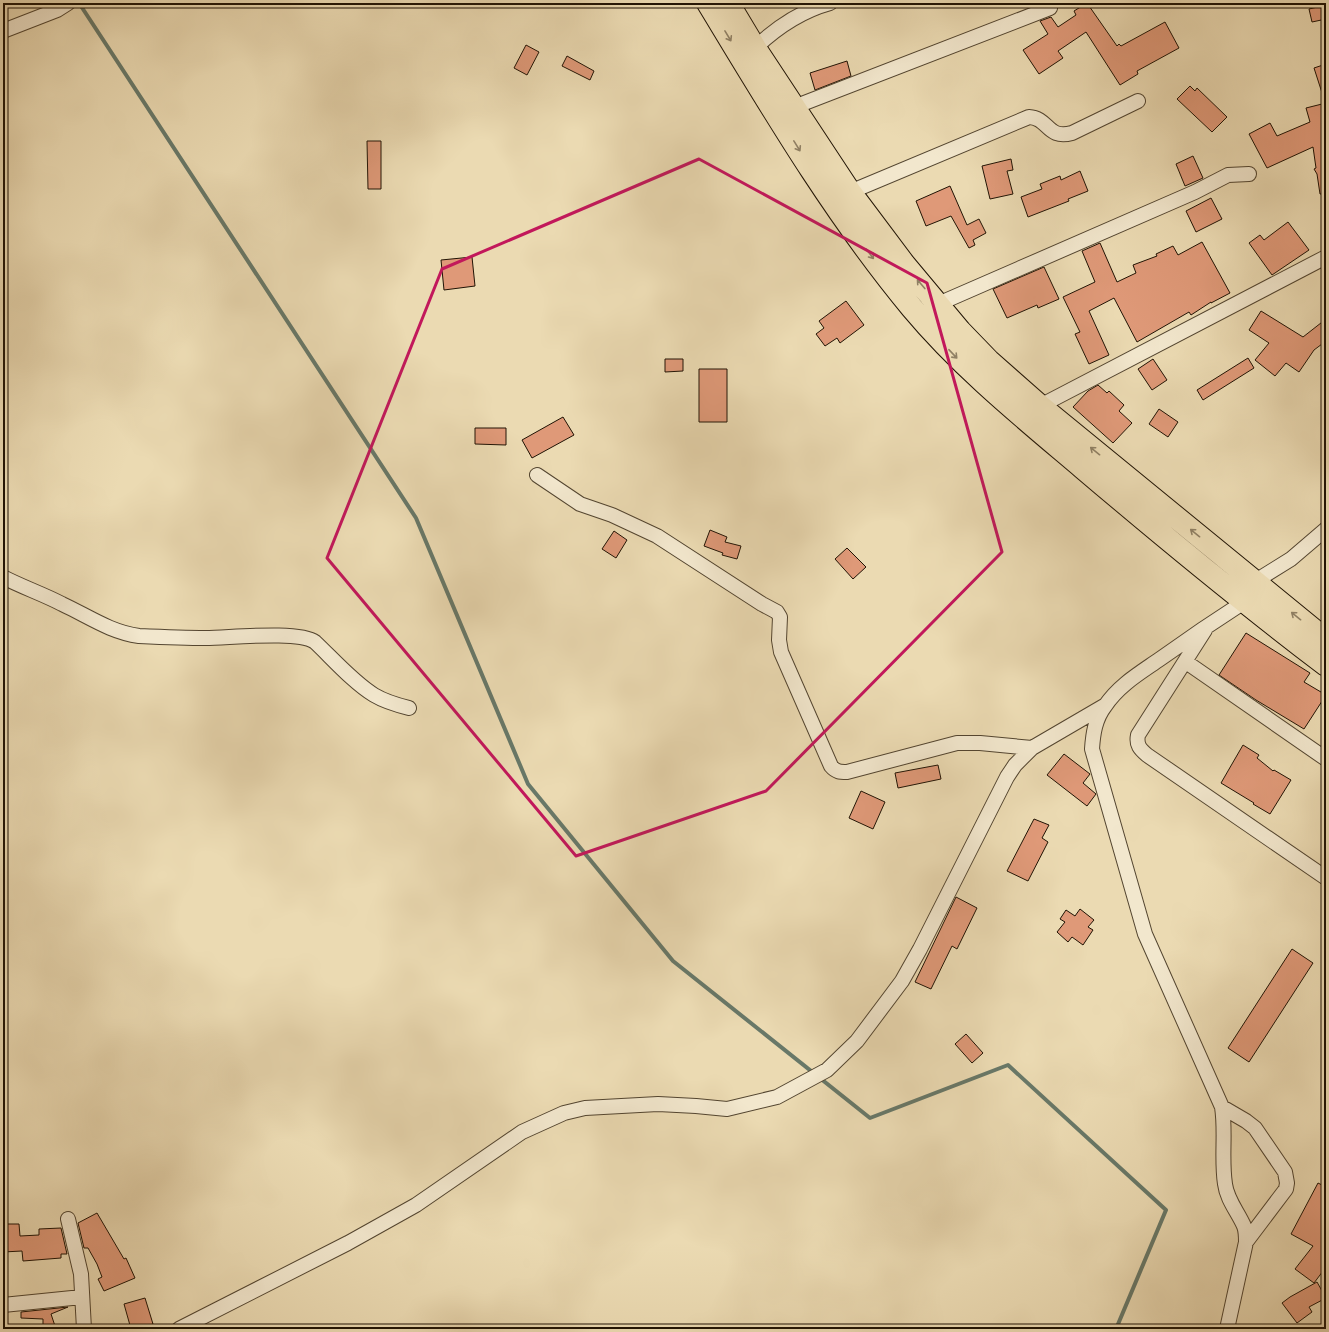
<svg xmlns="http://www.w3.org/2000/svg" width="1329" height="1332" font-family="'EB Garamond',serif">
<style>
.lines{fill:none;stroke-linecap:round;stroke-linejoin:round}
.stream{stroke:#687868;stroke-width:4}
.building{fill:#df9978;stroke:#201304}
.street-casing{stroke:#534530;stroke-width:16}
.primary-casing{stroke:#201304;stroke-width:24}
.street{stroke:#f2e7cd;stroke-width:14}
.primary{stroke:#ebdab2;stroke-width:22}
.oneway{stroke:#908064}
.marked{fill:none;stroke:#c2185b;stroke-width:3;stroke-linejoin:round}
</style>
<rect width="100%" height="100%" fill="#ebdab2"/>
<filter id="stains"><feTurbulence type="fractalNoise" baseFrequency=".005" numOctaves="4"/><feColorMatrix values="0 0 0 0 .2 0 0 0 0 .09 0 0 0 0 .02 0 0 0 .5 -.17"/></filter>
<radialGradient id="worn" r=".72"><stop offset=".6" stop-color="#630" stop-opacity="0"/><stop offset="1" stop-color="#630" stop-opacity=".3"/></radialGradient>
<g class="lines">
<!-- stream -->
<path class="stream" d="M79,3L416,518L528,784L673,961L870,1118L1008,1065L1166,1210L1116,1329"/>
</g>
<!-- building -->
<path class="building" d="M1087,3L1117,46L1119,44L1121,46L1165,22L1179,48L1137,71L1138,74L1120,85L1086,32L1058,51L1063,58L1039,74L1023,50L1048,34L1040,21L1051,17L1058,27L1076,15L1074,11Z
M1326,5V19L1312,22L1309,9Z
M526,45L539,52L527,75L514,68Z
M567,56L594,71L590,80L562,66Z
M847,61L851,76L815,90L810,73Z
M1326,64V98L1324,99L1314,68Z
M1190,86L1195,91L1197,88L1227,117L1212,132L1177,99Z
M1326,103V194H1320L1317,174L1314,169L1316,168L1313,147L1267,168L1249,134L1270,123L1277,136L1310,122L1306,108Z
M367,141H381V189H368Z
M1193,156L1203,178L1185,186L1176,164Z
M1011,159L1013,170L1007,171L1013,194L990,199L982,166Z
M1080,171L1088,191L1068,199L1069,201L1028,217L1021,197L1042,189L1040,184L1060,176L1061,180Z
M950,186L967,225L979,219L986,233L973,240L975,245L969,248L951,216L926,226L916,201Z
M1211,198L1222,219L1196,232L1186,211Z
M1288,222L1309,250L1272,275L1249,243L1260,235L1264,240Z
M1202,242L1230,293L1211,303V302L1191,315L1189,312L1137,342L1114,298L1089,311L1109,355L1089,364L1075,334L1080,332L1063,297L1095,282L1082,251L1100,243L1117,282L1136,273L1133,265L1157,256L1156,254L1173,246L1178,255Z
M472,257L475,286L444,290L441,260Z
M1044,267L1059,299L1038,308L1037,305L1007,318L993,289Z
M846,301L864,325L840,343L837,338L825,346L816,334L824,328L819,321Z
M1261,311L1303,337L1326,319V341L1314,350L1299,372L1286,363L1275,376L1255,360L1269,343L1249,330Z
M1248,358L1254,368L1203,400L1197,390Z
M665,359H683V371L665,372Z
M1153,359L1167,380L1152,390L1138,369Z
M699,369H727V422H699Z
M1098,385L1107,393L1109,391L1124,405L1119,411L1132,423L1113,443L1073,407L1088,391Z
M1159,409L1178,422L1168,437L1149,424Z
M563,417L574,435L532,458L522,440Z
M475,428H506V445L475,444Z
M710,530L727,537L725,542L741,546L737,559L722,555L723,553L704,546Z
M614,531L627,540L616,558L602,549Z
M847,548L866,567L853,579L835,559Z
M1246,633L1310,673L1304,682L1326,695L1304,729L1256,700L1219,675Z
M1243,745L1259,755L1257,758L1273,771L1274,770L1291,780L1270,814L1253,804L1254,803L1221,783Z
M1064,754L1090,774L1083,783L1096,794L1087,806L1047,775Z
M938,765L941,779L898,788L895,773Z
M861,791L885,802L873,829L849,818Z
M1034,819L1049,825L1042,838L1048,842L1028,881L1007,871Z
M956,897L977,908L957,949L952,946L931,989L915,982Z
M1080,909L1094,920L1088,927L1093,930L1083,945L1072,937L1068,942L1057,932L1065,922L1060,919L1066,910L1075,916Z
M1292,949L1313,963L1249,1062L1228,1048Z
M966,1034L983,1053L972,1063L955,1044Z
M1318,1183L1326,1187V1267L1314,1283L1295,1269L1313,1246L1291,1234Z
M97,1213L124,1259L126,1258L135,1278L104,1291L98,1279L102,1277L97,1264L88,1248H84L78,1223Z
M3,1224H19L20,1236L39,1235V1229L61,1228L67,1254H61V1258L23,1261L22,1251L3,1252Z
M1317,1282L1326,1298L1309,1307L1312,1312L1297,1323L1282,1303L1290,1297Z
M145,1298L153,1324L136,1329H131L124,1304Z
M68,1307L51,1314L56,1329H43V1319L21,1318V1312Z"/>
<g class="lines">
<defs>
<path id="street" d="M3,31L57,10L68,3
M755,48C777,27 801,11 830,3
M794,107L1050,8
M850,192L1029,117C1049,118 1047,140 1072,133L1138,101
M938,304L1195,192L1228,175L1249,174
M1040,406L1326,257
M537,475L580,504L612,515L657,536L762,604L777,612L780,617L779,640L781,652L831,766C836,772 840,772 847,772L957,743H980L1032,748
M3,577C22,587 43,594 62,604C88,616 110,632 139,636C161,637 184,638 206,638C229,638 299,630 315,642C332,658 354,683 374,695C384,701 397,705 409,708
M1254,582L1291,559L1326,529
M1205,630L1138,735C1136,745 1140,749 1147,755L1326,878
M1186,662L1326,759
M1222,1107L1246,1121L1255,1128L1285,1172L1287,1183L1286,1189L1246,1242
M68,1219L81,1274L84,1329
M3,1305L82,1297
M179,1329L348,1243L416,1205L522,1132L564,1113L585,1108L658,1104L696,1106L727,1109L777,1097L827,1070L857,1041L902,981L920,949L1007,777L1015,765L1032,748L1104,706
M1227,1329L1246,1242C1246,1237 1246,1231 1244,1226C1238,1212 1227,1200 1225,1184C1221,1158 1226,1132 1222,1107L1145,934L1092,749C1093,734 1095,719 1105,706C1119,685 1140,673 1160,659C1188,639 1216,620 1244,602"/>
<path id="primary" d="M708,3C771,107 834,214 912,308C963,369 1024,418 1083,468C1163,536 1243,602 1326,665
M728,3L755,48L850,192L904,264L960,331L989,361L1040,406L1326,640"/>
</defs>
<!-- street casing -->
<use href="#street" class="street-casing"/>
<!-- primary casing -->
<use href="#primary" class="primary-casing"/>
<!-- street -->
<use href="#street" class="street"/>
<!-- primary -->
<use href="#primary" class="primary"/>
</g>
<!-- one-way arrows -->
<defs><path id="oneway-shaft" d="M-6 0H5M1.5-3L5.5 0L1.5 3" fill="none" stroke-width="1.6" stroke-linecap="round" stroke-linejoin="round"/></defs>
<g class="oneway">
<use href="#oneway-shaft" transform="translate(728 36) rotate(59)"/>
<use href="#oneway-shaft" transform="translate(797 146) rotate(58)"/>
<use href="#oneway-shaft" transform="translate(870 254) rotate(53)"/>
<use href="#oneway-shaft" transform="translate(921 284) rotate(-130)"/>
<use href="#oneway-shaft" transform="translate(953 354) rotate(47)"/>
<use href="#oneway-shaft" transform="translate(1095 451) rotate(-141)"/>
<use href="#oneway-shaft" transform="translate(1195 533) rotate(-141)"/>
<use href="#oneway-shaft" transform="translate(1296 616) rotate(-141)"/>
</g>
<!-- marked area -->
<path class="marked" d="M699,159L927,283L1002,552L766,791L576,856L327,558L442,269Z"/>
<!-- margin -->
<rect width="1329" height="1332" fill="none" stroke="#ebdab2" stroke-width="16"/>
<rect x="4" y="4" width="1321" height="1324" fill="none" stroke="#201304" stroke-width="2"/>
<rect x="8" y="8" width="1313" height="1316" fill="none" stroke="#201304"/>
<rect width="100%" height="100%" filter="url(#stains)"/>
<rect width="100%" height="100%" fill="url(#worn)"/>
</svg>
